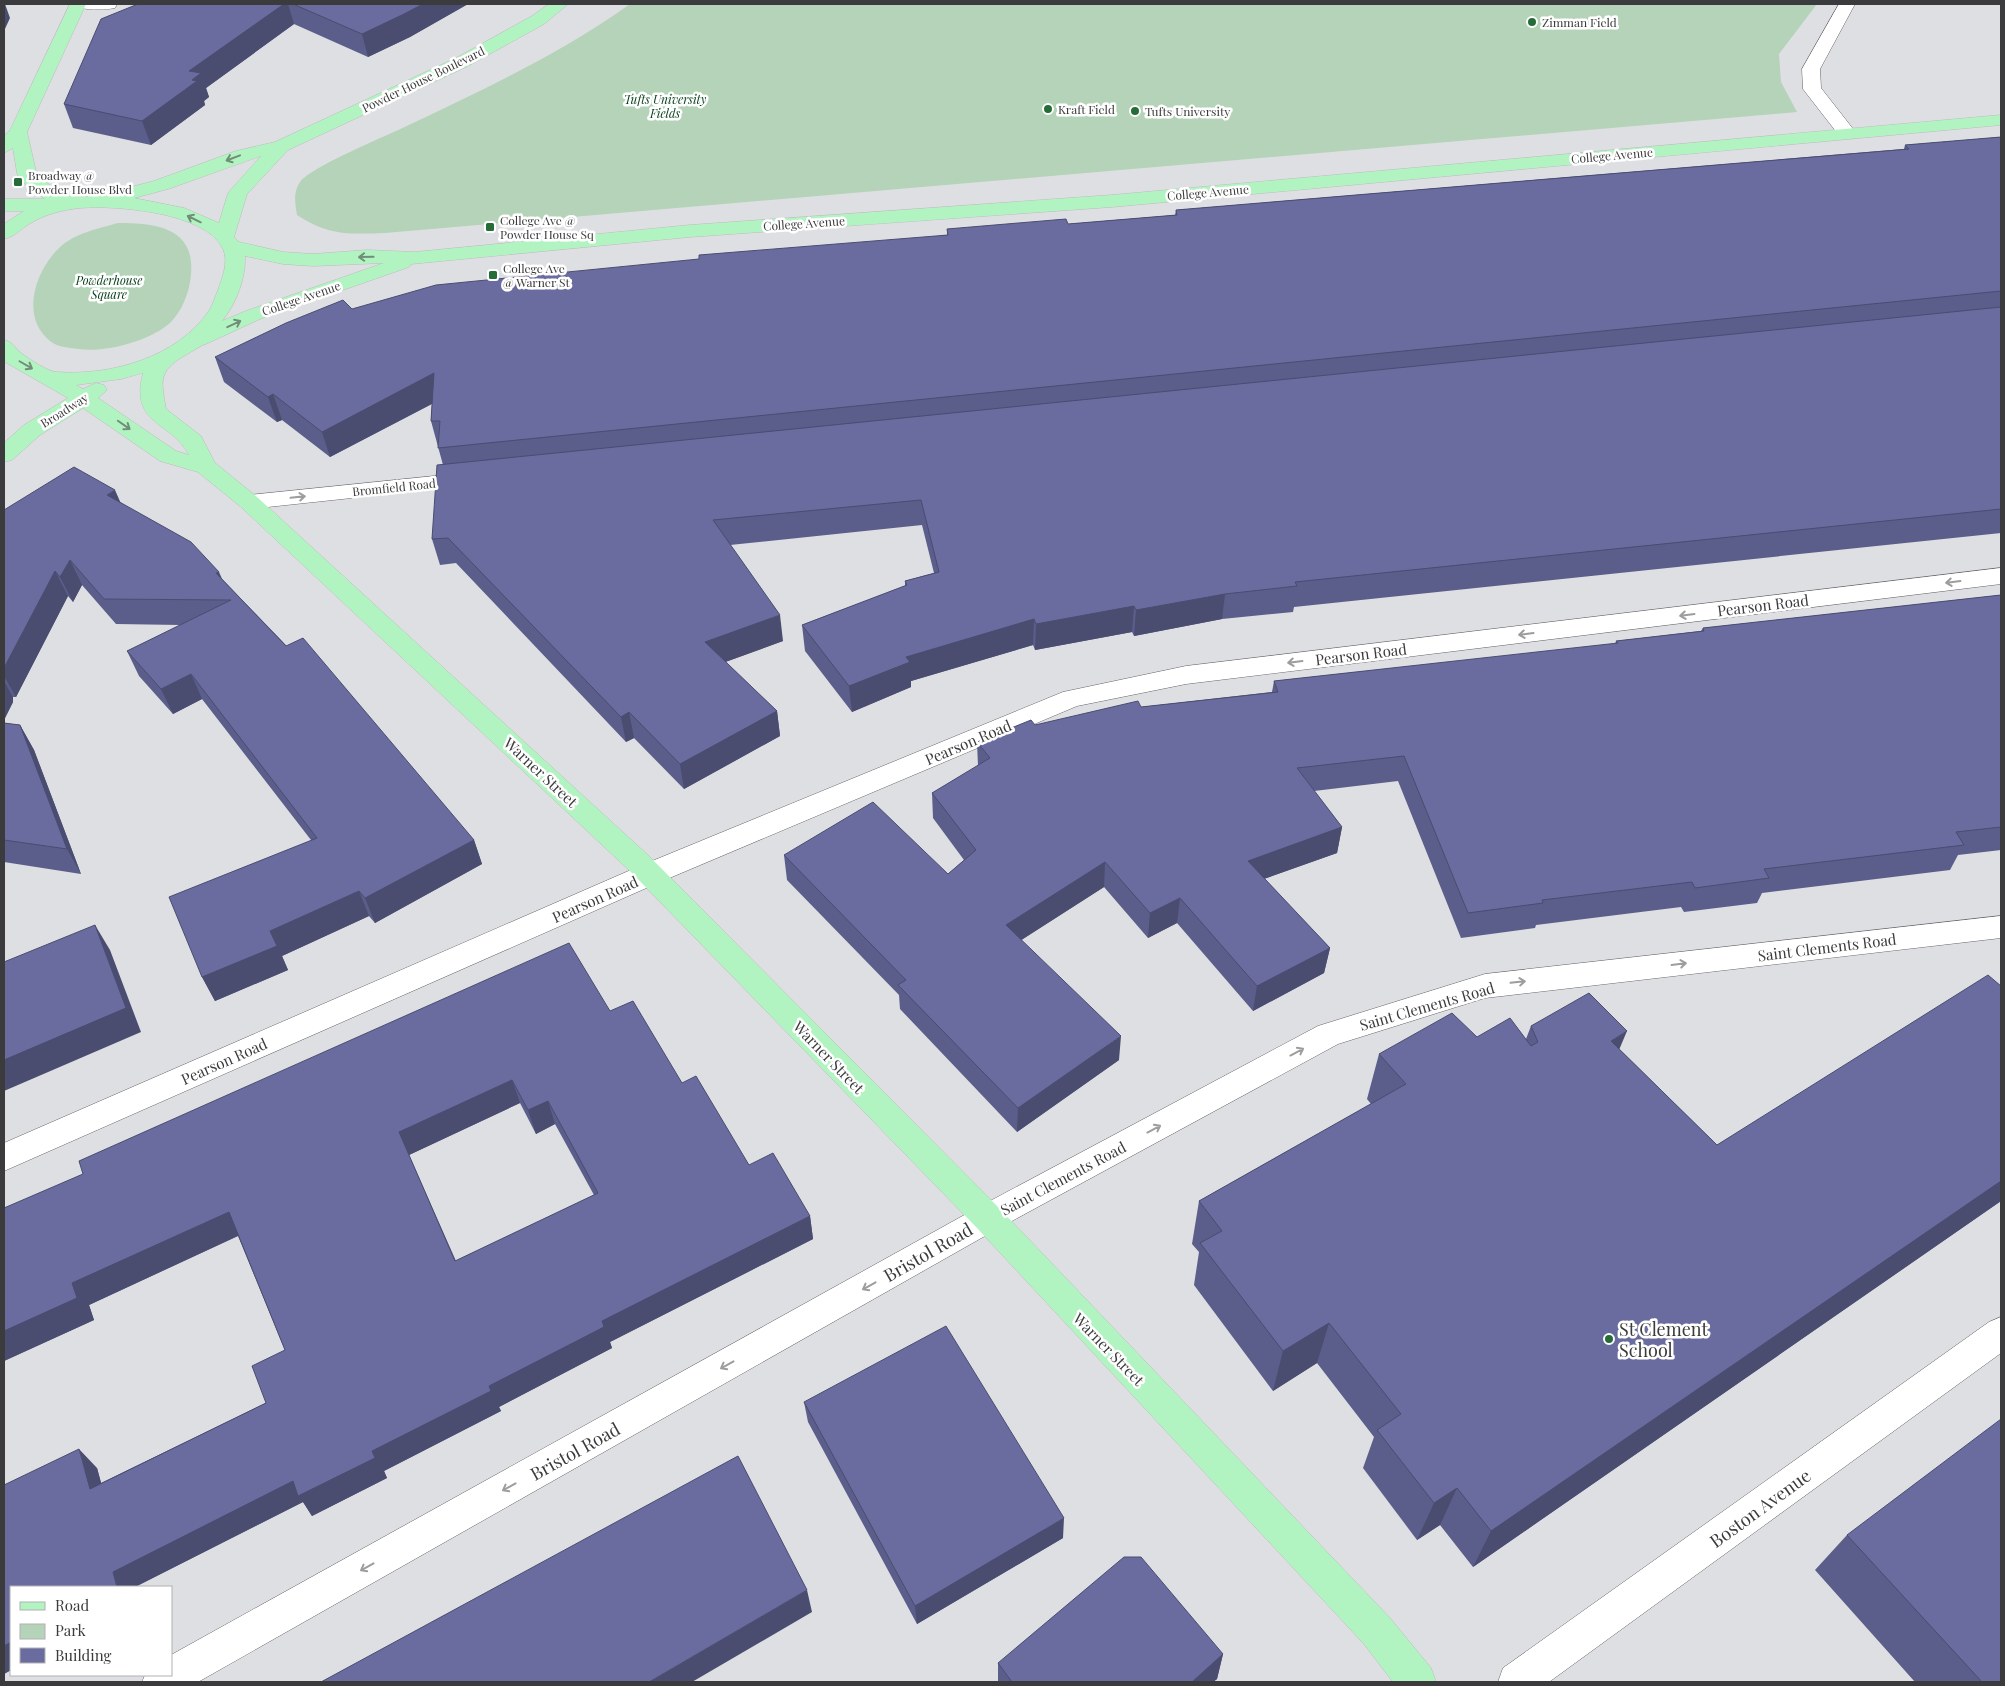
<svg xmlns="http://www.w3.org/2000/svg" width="2005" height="1686" font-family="'Playfair Display',serif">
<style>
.green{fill:#b5d3b9}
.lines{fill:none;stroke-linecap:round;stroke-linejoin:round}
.minor-casing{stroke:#656568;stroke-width:1}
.major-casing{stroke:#bcbcbd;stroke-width:1}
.minor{fill:#fff;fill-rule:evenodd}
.major{fill:#b2f4c1;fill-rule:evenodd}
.wall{fill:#5b5d8a;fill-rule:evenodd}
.shaded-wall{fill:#4a4c70}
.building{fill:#6a6ca0;stroke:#4a4c70;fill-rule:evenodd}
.oneway{stroke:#718e78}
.oneway2{stroke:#9d9d9e}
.poi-dot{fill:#256c38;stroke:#fff;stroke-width:2}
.labels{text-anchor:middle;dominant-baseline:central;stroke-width:5;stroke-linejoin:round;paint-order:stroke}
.far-poi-label{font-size:12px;fill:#3b3b3d;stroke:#fff;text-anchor:start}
.far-street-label{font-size:12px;fill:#3b3b3d;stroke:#fff}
.far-park-label{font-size:12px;font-style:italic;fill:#003d16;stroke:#fff}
.street-label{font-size:15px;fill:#3b3b3d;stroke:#fff}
.near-street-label{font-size:18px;fill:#3b3b3d;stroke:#fff}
.near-poi-label{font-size:18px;fill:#3b3b3d;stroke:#fff;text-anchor:start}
</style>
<rect width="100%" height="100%" fill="#dedfe2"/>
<!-- green -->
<path class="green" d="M630,4H1817L1779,54L1781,82L1797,112L385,233C348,234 329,236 297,215C295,203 293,192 300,182C312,166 389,135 411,124C486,88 562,53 630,4Z
M118,223C160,223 199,229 190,282C188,295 181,312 171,322C151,341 105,353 79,349C70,348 57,347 50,341C20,317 35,271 59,248C75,233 97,229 118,223Z"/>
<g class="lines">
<defs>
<path id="minor" d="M79,4H117L115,8C104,10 92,10 81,8Z
M1839,4H1855L1820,69L1821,88L1857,134L1855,138H1841L1803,89L1802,69Z
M474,472L482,474L485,479L482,484L249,509L241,507L237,502L241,497L249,495Z
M2001,568V584L1186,684L1077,706L660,882L4,1171V1143L640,866L1063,692L1186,666Z
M2001,916V938L1485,998L1338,1044L999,1228L198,1682H142L145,1675H171V1655L977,1208L1318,1026L1485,974Z
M2001,1317V1353L1549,1682H1498L1503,1668L1989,1322Z"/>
<path id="major" d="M70,4H86L27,132L37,176L60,192L78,197L96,196L154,181L236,151L275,142L456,58L532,16L549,4H568L544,24L468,66L288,150L247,194L234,237L239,242L283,252L313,254L367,250L415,252L690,225L1112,195L2001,115V125L1112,207L690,237L411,264L409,267L260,319L208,343C199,346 193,351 184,356C158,371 161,381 166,409L201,436L215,463L257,497L650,857L999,1208L1390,1618L1431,1668L1436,1682H1393L1364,1644L977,1228L630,871L241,507L198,472L160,461L83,408L40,435L12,460L4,462V443L24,425L68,398L5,362L4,340C13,342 14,347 21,353C29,359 48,372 57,372C112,376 177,357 209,311C213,304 215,297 218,290C222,278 229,262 223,249C207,212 114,205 80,208C62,210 45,214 29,224C21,229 14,237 4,239V224L24,211H4V199H45L20,180L17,173L13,148L4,153V136L10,130ZM261,156L228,193L219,223L184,208L134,198L168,189ZM245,256L283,264L313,266L384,263L246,311L222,321C236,304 246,278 245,256ZM143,373C129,426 172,421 189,455L176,451L98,398L107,390L104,385L96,383L83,389L76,385L121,379Z"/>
</defs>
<!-- minor casing -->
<use href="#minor" class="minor-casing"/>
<!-- major casing -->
<use href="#major" class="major-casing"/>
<!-- minor -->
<use href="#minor" class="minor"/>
<!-- major -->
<use href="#major" class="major"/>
</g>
<!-- wall -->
<path class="wall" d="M138,4H468L410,37L368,57L294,24L206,88L209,97L204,101L205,105L151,145L73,128L64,104Z
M2001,137V533L1294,607L1293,612L1222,619L1134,636L1132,632L1035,650L1033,645L911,681V687L852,712L805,651L802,625L905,586V581L934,573L922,525L730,545L783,641L725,662L777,711L780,736L684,789L634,738L626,742L456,563L440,565L432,539L443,465L431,421L432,404L330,457L282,420L277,422L224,382L215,357L352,309L947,235V229L1068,224L1175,215L1176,210L1904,149L1905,145Z
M120,502L223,580L474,840L482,864L375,923L369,916L282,956L288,970L215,1001L202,977L311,840L202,699L173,714L139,676L127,651L181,625L116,624L82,585L73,602L68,596L16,697H13V702L4,720V510Z
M2001,595V850L1958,855L1950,870L1762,893L1757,903L1684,912L1681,907L1536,925L1535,928L1461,938L1398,781L1314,791L1342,827L1337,853L1264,879L1330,948L1324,973L1253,1011L1177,923L1148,938L1104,887L1021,940L1119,1060L1017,1132L900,1009L899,995L787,880L784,855L948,874L964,860L933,818L932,793L978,766L977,742L1035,725L1141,707L1272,692L1274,681L1615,644L1616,641L1701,631L1703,628Z
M4,723L20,725L34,750L81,874L4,862Z
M2001,986V1201L1473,1567L1440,1525L1417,1540L1363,1468L1374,1437L1317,1363L1273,1391L1194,1285L1199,1252L1192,1244L1199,1201L1371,1104L1367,1099L1379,1054L1477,1037L1526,1039L1531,1026L1619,1049L1717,1145Z
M610,1011L682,1083L749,1165L810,1216L813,1239L610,1342L612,1348L499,1407L501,1411L384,1471L387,1478L312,1516L303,1502L135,1587H11V1670L4,1674V1485L97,1468L101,1483L266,1403L285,1350L238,1236L89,1305L94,1320L4,1361V1208ZM520,1103L536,1134L555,1124L594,1195L456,1261L409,1155Z
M804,1402L1063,1538L917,1624L808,1422Z
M1847,1535L2001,1682H1915L1815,1570Z
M1223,1654L1217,1679L1213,1682H998V1663Z"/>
<!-- shaded-wall -->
<path class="shaded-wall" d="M4,4H5L10,18L4,31Z
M284,4H288L294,24L206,88L209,97L204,101L205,105L151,145L142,121L189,71Z
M423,4H468L410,37L368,57L362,34Z
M434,373L441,399L330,457L322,432Z
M273,394L282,420L277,422L268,397Z
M115,490L126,515L107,495Z
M70,560L82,585L73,602L60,577Z
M55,571L68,596L16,697L4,676V668Z
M219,572L230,597L216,573Z
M1225,594L1222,619L1134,636L1136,610Z
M1134,606L1132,632L1035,650L1036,624Z
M780,615L783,641L709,668L705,642Z
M1034,619L1033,645L911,681V687L852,712L849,686L906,657Z
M191,674L202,699L173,714L161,689Z
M4,681L13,697V702L4,720Z
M777,711L780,736L684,789L680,764Z
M629,712L634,738L626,742L621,717Z
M20,725L34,750L81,874L67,849Z
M1342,827L1337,853L1244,886L1248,861Z
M474,840L482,864L375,923L365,898Z
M1105,862L1104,887L1006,950V925Z
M359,891L369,916L282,956L288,970L215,1001L202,977L270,931Z
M1180,898L1177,923L1148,938L1150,913Z
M95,925L110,950L141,1032L4,1091V1060Z
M1330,948L1324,973L1253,1011L1257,986Z
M1627,1031L1608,1076L1611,1041Z
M1121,1036L1119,1060L1017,1132L1018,1108Z
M512,1080L520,1103L409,1155L399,1132Z
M548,1101L555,1124L536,1134L528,1110Z
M2001,1181V1201L1473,1567L1491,1531Z
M229,1212L242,1234L89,1305L94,1320L4,1361V1331L72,1283Z
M810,1216L813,1239L610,1342L612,1348L499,1407L501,1411L384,1471L387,1478L312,1516L303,1502L135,1587H117L113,1572L293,1481L372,1451L489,1386L602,1321Z
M1329,1323L1317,1363L1273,1391L1283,1351Z
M79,1449L97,1468L108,1508L90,1489Z
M1457,1488L1440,1525L1417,1540L1434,1503Z
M1064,1518L1063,1538L917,1624L915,1606Z
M807,1590L812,1612L692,1682H649Z
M11,1642V1670L4,1674V1646Z
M1223,1654L1217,1679L1213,1682H1192Z"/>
<!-- building -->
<path class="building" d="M138,4H284L189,71L201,73L192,80L197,81L142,121L64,104L101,19Z
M293,4H423L404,14L362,34Z
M2001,137V291L438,448L440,421H431L434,373L322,432L273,394L268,397L215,357L286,323L343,300L352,309L436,285L699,259V255L948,235L947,229L1066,219L1068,224L1177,215L1176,210L1909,149L1905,145Z
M2001,307V509L1295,582L1297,586L1225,594L1136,610L1134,606L1036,624L1034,619L906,657L910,662L849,686L802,625L907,585L905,581L939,572L921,500L713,520L780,615L705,642L777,711L680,764L629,712L621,717L448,538L432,539L437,465Z
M74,467L115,490L107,495L191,542L219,572L216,573L286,646L303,638L474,840L365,898L359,891L270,931L277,946L202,977L169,897L317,838L191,674L161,689L127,651L231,600L104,599L70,560L60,577L55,571L4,668V510Z
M2001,595V827L1956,832L1964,845L1764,869L1769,878L1695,888L1692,882L1542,900L1543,903L1468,913L1404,756L1297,768L1342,827L1248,861L1330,948L1257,986L1180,898L1150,913L1105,862L1006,925L1121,1036L1018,1108L898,985L906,980L784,855L873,802L948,874L976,850L932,793L990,758L977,742L1031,720L1035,725L1138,701L1141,707L1278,692L1274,681L1618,643L1616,641L1704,631L1703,628Z
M4,723L20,725L67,849L4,840Z
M95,925L126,1008L4,1060V962Z
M569,943L610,1011L633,1001L682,1083L696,1076L749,1165L773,1153L810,1216L602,1321L604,1327L489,1386L491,1391L372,1451L375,1458L298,1496L293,1481L113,1572L117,1587H11V1642L4,1646V1485L79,1449L90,1489L266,1403L252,1366L285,1350L229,1212L72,1283L77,1298L4,1331V1208L83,1174L79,1161ZM512,1080L528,1110L548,1101L598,1193L455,1261L399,1132Z
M1988,975L2001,986V1181L1491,1531L1457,1488L1434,1503L1377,1430L1401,1414L1329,1323L1283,1351L1200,1243L1222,1231L1199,1201L1406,1084L1379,1054L1452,1013L1477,1037L1510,1018L1531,1046L1538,1042L1531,1026L1589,993L1627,1031L1611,1041L1717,1145Z
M946,1326L1064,1518L915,1606L804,1402Z
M2001,1419V1682H1982L1847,1535Z
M738,1456L807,1590L649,1682H321Z
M1124,1557H1141L1223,1654L1192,1682H1012L998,1663Z"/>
<!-- one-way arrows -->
<defs><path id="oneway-shaft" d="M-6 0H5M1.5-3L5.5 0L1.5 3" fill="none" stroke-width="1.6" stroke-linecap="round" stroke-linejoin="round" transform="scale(1.25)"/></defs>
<g class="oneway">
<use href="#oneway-shaft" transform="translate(233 158) rotate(159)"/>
<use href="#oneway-shaft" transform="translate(194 219) rotate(-154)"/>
<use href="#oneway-shaft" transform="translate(366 257) rotate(179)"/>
<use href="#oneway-shaft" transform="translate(234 324) rotate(-25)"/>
<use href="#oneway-shaft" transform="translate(26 365) rotate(30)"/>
<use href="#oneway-shaft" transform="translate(124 425) rotate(35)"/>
</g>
<g class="oneway2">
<use href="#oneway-shaft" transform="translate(298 497) rotate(-6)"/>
<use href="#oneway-shaft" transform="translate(1953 582) rotate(173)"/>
<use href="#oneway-shaft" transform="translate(1687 615) rotate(173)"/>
<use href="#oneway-shaft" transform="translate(1526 634) rotate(173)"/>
<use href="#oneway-shaft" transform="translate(1295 662) rotate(173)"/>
<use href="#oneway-shaft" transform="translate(1679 964) rotate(-7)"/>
<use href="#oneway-shaft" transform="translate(1518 982) rotate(-6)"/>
<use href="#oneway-shaft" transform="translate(1297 1052) rotate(-28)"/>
<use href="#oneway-shaft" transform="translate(1154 1129) rotate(-28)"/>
<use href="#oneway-shaft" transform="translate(869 1286) rotate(151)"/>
<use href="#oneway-shaft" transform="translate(727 1365) rotate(151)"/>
<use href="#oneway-shaft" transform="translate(509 1487) rotate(151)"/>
<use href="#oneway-shaft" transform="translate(367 1567) rotate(151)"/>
</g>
<!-- markers -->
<g class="poi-dot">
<circle cx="1532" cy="22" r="5"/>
<circle cx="1048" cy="109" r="5"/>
<circle cx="1135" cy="111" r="5"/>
<rect x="13" y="177" width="10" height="10" rx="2.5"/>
<rect x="485" y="222" width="10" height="10" rx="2.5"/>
<rect x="488" y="270" width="10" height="10" rx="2.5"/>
<circle cx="1609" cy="1339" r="5"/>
</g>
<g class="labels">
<!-- far-poi labels -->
<g class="far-poi-label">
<text x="1542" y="22">Zimman Field</text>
<text x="1058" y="109">Kraft Field</text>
<text x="1145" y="111">Tufts University</text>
<text x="28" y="175">Broadway @<tspan x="28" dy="14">Powder House Blvd</tspan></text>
<text x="500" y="220">College Ave @<tspan x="500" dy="14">Powder House Sq</tspan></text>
<text x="503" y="268">College Ave<tspan x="503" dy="14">@ Warner St</tspan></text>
</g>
<!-- far-street labels -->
<g class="far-street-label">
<text transform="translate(423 79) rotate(-26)">Powder House Boulevard</text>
<text transform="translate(1612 155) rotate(-5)">College Avenue</text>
<text transform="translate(1208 192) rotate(-5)">College Avenue</text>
<text transform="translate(804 223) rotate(-4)">College Avenue</text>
<text transform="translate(301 298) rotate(-19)">College Avenue</text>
<text transform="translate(64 410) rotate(-32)">Broadway</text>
<text transform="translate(394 487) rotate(-6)">Bromfield Road</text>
</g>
<!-- far-park labels -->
<g class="far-park-label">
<text x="665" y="99">Tufts University<tspan x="665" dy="14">Fields</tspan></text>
<text x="109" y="280">Powderhouse<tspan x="109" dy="14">Square</tspan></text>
</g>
<!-- street labels -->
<g class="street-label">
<text transform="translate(1763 605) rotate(-7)">Pearson Road</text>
<text transform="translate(1361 654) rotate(-7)">Pearson Road</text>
<text transform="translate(968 742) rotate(-23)">Pearson Road</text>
<text transform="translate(541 772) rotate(43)">Warner Street</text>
<text transform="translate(595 899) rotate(-24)">Pearson Road</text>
<text transform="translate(1827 947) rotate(-7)">Saint Clements Road</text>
<text transform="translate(1427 1006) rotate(-16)">Saint Clements Road</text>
<text transform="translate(829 1057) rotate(46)">Warner Street</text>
<text transform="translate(224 1061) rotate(-24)">Pearson Road</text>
<text transform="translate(1063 1178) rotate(-28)">Saint Clements Road</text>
<text transform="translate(1109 1349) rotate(46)">Warner Street</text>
</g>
<!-- near-street labels -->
<g class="near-street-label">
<text transform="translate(928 1252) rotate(-30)">Bristol Road</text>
<text transform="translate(575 1451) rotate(-29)">Bristol Road</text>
<text transform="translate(1760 1508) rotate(-36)">Boston Avenue</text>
</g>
<!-- near-poi labels -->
<g class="near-poi-label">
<text x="1619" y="1329">St Clement<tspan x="1619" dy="21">School</tspan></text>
</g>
</g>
<!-- border -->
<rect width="2005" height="1686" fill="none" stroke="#3b3b3d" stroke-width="10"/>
<!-- legend -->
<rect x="10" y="1586" width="162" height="90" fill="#ffffff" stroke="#b1b1b1"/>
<rect x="20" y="1602" width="25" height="8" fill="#b2f4c1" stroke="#b1b1b1"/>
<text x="55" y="1611" font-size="15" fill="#3b3b3d">Road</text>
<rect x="20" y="1624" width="25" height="15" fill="#b5d3b9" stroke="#b1b1b1"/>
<text x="55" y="1636" font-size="15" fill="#3b3b3d">Park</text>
<rect x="20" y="1648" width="25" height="15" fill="#6a6ca0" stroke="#b1b1b1"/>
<text x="55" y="1661" font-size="15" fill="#3b3b3d">Building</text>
</svg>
